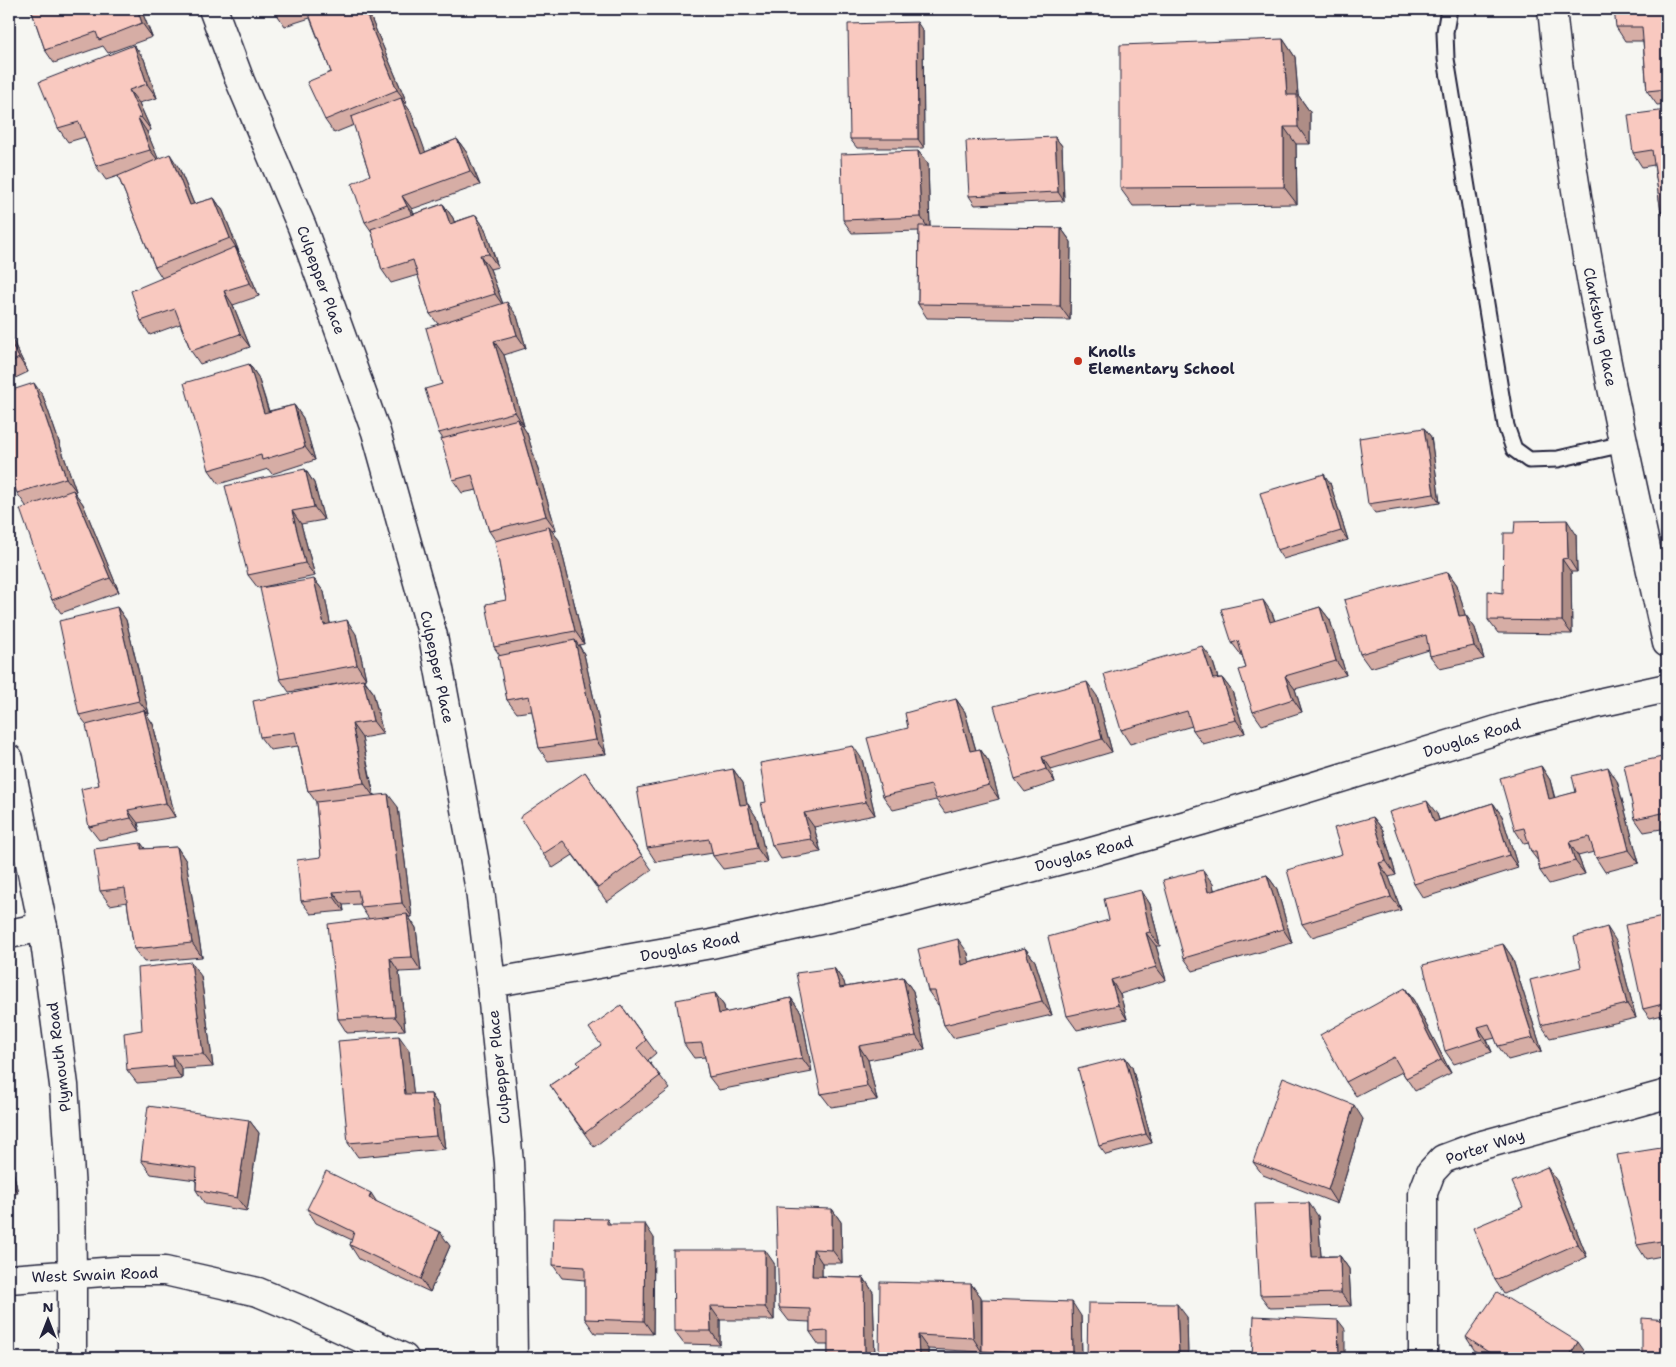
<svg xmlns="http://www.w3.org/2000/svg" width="1676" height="1367" font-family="'Shantell Sans',sans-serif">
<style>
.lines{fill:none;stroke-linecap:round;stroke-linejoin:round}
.lane-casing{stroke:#22223b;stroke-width:19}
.street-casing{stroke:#22223b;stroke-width:31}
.secondary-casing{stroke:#22223b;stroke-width:31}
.lane{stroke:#f6f6f2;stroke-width:15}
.street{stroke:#f6f6f2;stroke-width:28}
.secondary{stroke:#f6f6f2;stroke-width:28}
.wall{fill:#d6ada5;stroke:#22223b}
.shaded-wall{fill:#ae8d86;stroke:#22223b}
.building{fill:#f9c9c0;stroke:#22223b}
.poi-dot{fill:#c8321e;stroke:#f6f6f2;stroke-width:2}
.labels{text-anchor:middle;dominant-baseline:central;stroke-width:5;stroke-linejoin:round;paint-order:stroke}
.street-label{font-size:15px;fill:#22223b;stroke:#f6f6f2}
.poi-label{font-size:15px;font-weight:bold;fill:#22223b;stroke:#f6f6f2;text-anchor:start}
</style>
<rect width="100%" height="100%" fill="#f6f6f2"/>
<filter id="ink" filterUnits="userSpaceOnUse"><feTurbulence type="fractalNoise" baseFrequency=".02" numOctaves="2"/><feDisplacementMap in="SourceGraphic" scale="10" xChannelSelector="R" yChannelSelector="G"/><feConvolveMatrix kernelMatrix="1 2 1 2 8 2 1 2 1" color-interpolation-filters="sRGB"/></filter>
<g filter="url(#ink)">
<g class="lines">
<defs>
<path id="lane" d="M1449,9L1445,32L1446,59L1506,426L1514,449L1529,460L1558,459L1623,444"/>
<path id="street" d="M213,9L240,81L302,227L376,432L433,636L480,890L491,983L509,1162L511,1212L513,1358
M1552,9C1574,223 1620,433 1667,643
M9,934L43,927
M491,983L711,944L883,906L1088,853L1204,820L1523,722L1603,702L1667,688
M72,1358V1275
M1423,1358V1193L1431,1172L1443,1159L1475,1147L1667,1094"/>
<path id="secondary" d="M9,759L43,927L64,1085L71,1190L72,1275
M9,1279L117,1271H165L258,1292L301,1310L404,1358"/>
</defs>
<!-- lane casing -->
<use href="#lane" class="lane-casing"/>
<!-- street casing -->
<use href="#street" class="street-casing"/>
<!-- secondary casing -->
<use href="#secondary" class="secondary-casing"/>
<!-- lane -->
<use href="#lane" class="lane"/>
<!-- street -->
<use href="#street" class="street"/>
<!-- secondary -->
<use href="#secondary" class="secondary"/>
</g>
<!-- wall -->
<path class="wall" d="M31,9H141L152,37L108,53L103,46L54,63L45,50Z
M274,9H367L407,103L405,104L411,112L425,152L457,139L467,153L480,185L412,209L414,214L443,204L453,218L454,222L476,215L485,229L498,267L490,269L503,304L517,316L526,348L504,355L524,426H522L527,433L556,530L552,531L559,540L584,644L579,645L584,654L606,754L548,761L539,748L532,711L517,713L507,700L500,656L494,647L506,600L495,540L489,531L477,490L462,493L453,480L443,439L439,433L442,384L438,324L430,314L418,275L391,283L382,270L372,232L365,222L370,175L354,125L334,133L325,120L331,72L310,18L285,26L276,13Z
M1667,9V104L1657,105L1647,91L1643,41H1625L1616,27Z
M923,31L924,148H857L850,139Z
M1283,39L1295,57L1298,95L1310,112V144H1296L1297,204L1133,206L1120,188Z
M134,45L144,59L157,98L139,103L151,130L147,132L158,159L179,168L194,204L214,198L223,211L239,252H238L244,261L259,296L233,305L250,347L200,364L191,351L180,324L150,335L141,321L162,278L155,267L118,176L106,180L96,166L85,137L68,142L58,128Z
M1667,110V221L1661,212L1654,165L1642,167L1633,153Z
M1055,137L1062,146L1064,201L975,205L969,196Z
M918,151L928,164L930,227L1061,228L1071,242L1070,320L927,318L918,304L919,231L852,233L843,220Z
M9,333L28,372L9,381Z
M249,364L258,377L269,411L294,405L303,418L315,460L272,474L268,469L219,484L209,470Z
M43,396L76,491L74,492L83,504L119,592L61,613L52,600L26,506L17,493Z
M1424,428L1431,437L1440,503L1375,513L1368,504Z
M305,469L314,483L324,520L301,524L315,576L258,588L248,575Z
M1330,483L1348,540L1283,559L1277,550Z
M1576,534L1577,572H1571L1572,634L1498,633L1488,620L1503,593Z
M1448,572L1457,585L1465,615L1475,628L1484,659L1440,669L1430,656L1429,650L1370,668L1360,654Z
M314,579L324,592L330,623L356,634L366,679H364L373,692L383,734L362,738L374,795L398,807L412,917H409L416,928L421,971L399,972L405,1030L347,1033L338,1019L369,919L361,907L360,904L343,905L344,911L311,914L301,901L321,857L316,802L308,791L298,746L270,750L260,737L337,684L289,692L280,679Z
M117,607L126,620L149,714L147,715L153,724L175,817L138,823L140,831L99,840L89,827L99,785L87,725L79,715Z
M1320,607L1330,620L1346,675L1295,689L1302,712L1262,725L1253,712L1246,668L1242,656L1232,643L1272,613L1275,621Z
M1212,659L1218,678H1222L1232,691L1245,733L1203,744L1193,730L1192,726L1130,744L1121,730Z
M1097,696L1112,752L1051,770L1055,782L1025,792L1015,779Z
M956,699L965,712L976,750L980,749L989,762L999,799L945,813L936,800L893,810L883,796L908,728Z
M1667,756V828L1644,832L1635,819Z
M862,759L875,815L814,827L821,852L781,859L772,845L766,802Z
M1541,766L1550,780L1555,798L1576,792L1617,781L1639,863L1605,872L1596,858L1594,852L1578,856L1585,874L1549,884L1540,871L1538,861L1531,852L1529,843L1524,844L1515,830Z
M733,769L743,783L747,804L757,818L767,862L723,869L713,856V853L656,862L647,848Z
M585,772L652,870L607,902L573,855L553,868L543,854Z
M1493,803L1502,816L1518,868L1423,898L1414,884L1437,814L1439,820Z
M1373,817L1383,830L1396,875L1389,877L1401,910L1312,937L1302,924L1342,854Z
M177,847L186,861L202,957L144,962L134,949L127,902L110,905L100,891L145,849Z
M1267,875L1277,889L1292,943L1193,971L1184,958L1213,884L1214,890Z
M1141,890L1150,904L1160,946H1156L1166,980L1120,994L1127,1019L1077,1030L1067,1016L1109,920Z
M1667,922V1014L1650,1018L1643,1009Z
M1616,941L1636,1018L1550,1038L1541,1025L1581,967Z
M1503,944L1512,957L1542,1051L1508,1060L1498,1046L1495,1038L1487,1040L1492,1052L1454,1064L1445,1051Z
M1025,948L1035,961L1052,1015L953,1038L944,1025L939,1005H938L928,991L968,953L969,963Z
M834,968L844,982L845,987L903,977L913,991L925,1049L868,1060L877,1100L831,1107L821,1094Z
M201,976L213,1067L182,1069V1079L137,1083L127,1070L142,1030Z
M1405,988L1414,1001L1451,1073L1415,1091L1402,1072L1356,1096L1346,1082Z
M715,993L724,1006L725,1013L791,998L801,1012L812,1072L719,1090L709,1077L705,1057L694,1058L684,1044Z
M621,1005L656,1053L648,1060L670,1089L594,1147L550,1085L580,1065L601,1045Z
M409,1050L413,1094H431L440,1108L445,1149L358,1157L348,1143Z
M1125,1057L1132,1067L1152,1143L1106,1155L1099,1146Z
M1363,1119L1337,1204L1263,1175L1253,1162Z
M249,1120L259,1133L247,1211L205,1204L196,1190V1180L151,1174L141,1160Z
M1667,1147V1255L1646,1259L1637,1245Z
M9,1153L18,1193L9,1195Z
M1557,1181L1587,1257L1504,1294L1495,1280L1523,1207Z
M377,1202L450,1246L430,1292L359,1259L350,1245L352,1240L316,1223L307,1209Z
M832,1209L841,1222L842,1263H822V1276L864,1278L873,1292L875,1358H830L828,1355V1345H819L810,1332V1322L789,1321L779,1308Z
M1318,1216L1321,1256H1340L1349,1269L1351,1306L1270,1308L1260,1295Z
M607,1219L610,1224L654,1238L653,1334L595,1333L585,1319V1280L562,1278L553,1265Z
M774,1263V1320H720V1345L684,1344L674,1331Z
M971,1284L981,1297L982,1333L1081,1316L1082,1358H987L982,1352L928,1349V1358H879Z
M1187,1317L1188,1358H1087Z
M1466,1337L1588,1356L1586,1358H1486L1475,1351Z"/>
<!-- shaded-wall -->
<path class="shaded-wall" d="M137,9H141L152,37L142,23Z
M364,9H367L407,103L397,90Z
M917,22L923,31L924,148L918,139Z
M1283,39L1295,57L1298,95L1310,112V144L1298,127L1287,95Z
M134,45L144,59L157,98L147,84Z
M129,90L139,103L151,130L141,117Z
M401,98L411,112L431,167L421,154Z
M138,118L147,132L160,163L150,150Z
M1284,127L1296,144L1297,204L1284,187Z
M1055,137L1062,146L1064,201L1058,192Z
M457,139L467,153L480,185L470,171Z
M918,151L928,164L930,231L921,217Z
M170,154L179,168L200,219L190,205Z
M402,196L412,209L416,220L407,206Z
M214,198L223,211L239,252L230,238Z
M443,204L453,218L459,237L450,224Z
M476,215L485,229L498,267L489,254Z
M1061,228L1071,242L1070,320L1060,306Z
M235,247L244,261L259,296L250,283Z
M480,255L490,269L504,307L495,294Z
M224,291L233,305L250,347L240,334Z
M507,302L517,316L526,348L517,335Z
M9,333L28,372L19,358L9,339Z
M494,341L504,355L524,426L515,412Z
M249,364L258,377L273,426L264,413Z
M34,383L43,396L76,491L66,478Z
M294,405L303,418L315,460L305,447Z
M518,419L527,433L556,530L546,516Z
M1424,428L1431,437L1440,503L1434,494Z
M305,469L314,483L324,520L314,507Z
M1324,474L1330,483L1348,540L1341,531Z
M73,490L83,504L119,592L110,578Z
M292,511L301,524L315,576L305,563Z
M1567,520L1576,534L1577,572L1568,558Z
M549,527L559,540L584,644L575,631Z
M1562,559L1571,572L1572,634L1562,621Z
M1448,572L1457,585L1469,629L1459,616Z
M314,579L324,592L333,638L324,625Z
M1263,600L1272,613L1280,636L1270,622Z
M117,607L126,620L149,714L139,701Z
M1320,607L1330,620L1346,675L1336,661Z
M1466,615L1475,628L1484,659L1474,646Z
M347,620L356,634L366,679L357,665Z
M575,640L584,654L606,754L596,740Z
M1202,646L1212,659L1222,692L1213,679Z
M1285,676L1295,689L1302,712L1293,699Z
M1222,678L1232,691L1245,733L1236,720Z
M363,679L373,692L383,734L373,721Z
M1087,682L1097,696L1112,752L1102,739Z
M956,699L965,712L980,765L970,751Z
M144,710L153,724L175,817L166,803Z
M352,724L362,738L374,797L364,783Z
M853,746L862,759L875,815L866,802Z
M980,749L989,762L999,799L989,785Z
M1042,757L1051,770L1055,782L1046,769Z
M1541,766L1550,780L1558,813L1549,799Z
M1608,767L1617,781L1639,863L1629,850Z
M733,769L743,783L750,819L740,805Z
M388,794L398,807L412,917L402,903Z
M1427,801L1437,814L1444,835L1434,822Z
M1493,803L1502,816L1518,868L1509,855Z
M748,804L757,818L767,862L757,848Z
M128,810L138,823L140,831L131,818Z
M804,813L814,827L821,852L811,839Z
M1373,817L1383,830L1396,875L1386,861Z
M1569,842L1578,856L1585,874L1575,861Z
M141,843L151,856L141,849Z
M177,847L186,861L202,957L192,943Z
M1379,863L1389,877L1401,910L1391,897Z
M1203,870L1213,884L1217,905L1208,892Z
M1267,875L1277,889L1292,943L1283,929Z
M1141,890L1150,904L1160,946L1150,932Z
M333,892L343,905L344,911L334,897Z
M407,914L416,928L421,971L412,957Z
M1663,917L1667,922V933Z
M1607,927L1616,941L1636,1018L1627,1004Z
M1146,933L1156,946L1166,980L1156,967Z
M958,939L968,953L972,978L962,965Z
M1503,944L1512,957L1542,1051L1533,1038Z
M1025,948L1035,961L1052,1015L1042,1001Z
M390,958L399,972L405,1030L395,1017Z
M191,962L201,976L213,1067L203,1054Z
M834,968L844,982L849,1002L840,988Z
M903,977L913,991L925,1049L916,1036Z
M1111,980L1120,994L1127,1019L1118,1005Z
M1405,988L1414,1001L1451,1073L1441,1060Z
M715,993L724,1006L728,1028L719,1014Z
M791,998L801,1012L812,1072L802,1058Z
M1478,1027L1487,1040L1492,1052L1482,1039Z
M399,1036L409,1050L415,1108L405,1094Z
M859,1046L868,1060L877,1100L867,1086Z
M172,1055L182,1069V1079L173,1066Z
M1125,1057L1132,1067L1152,1143L1146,1134Z
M431,1094L440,1108L445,1149L436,1136Z
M1354,1105L1363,1119L1337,1204L1328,1190Z
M249,1120L259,1133L247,1211L237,1198Z
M9,1153L18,1193L9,1180Z
M1547,1167L1557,1181L1587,1257L1577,1244Z
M371,1193L380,1207L369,1198Z
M1662,1201L1667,1208V1226Z
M1309,1203L1318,1216L1322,1270L1312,1257Z
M832,1209L841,1222L842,1263L832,1250Z
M645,1224L654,1238L653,1334L644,1321Z
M440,1232L450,1246L430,1292L421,1279Z
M813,1249L822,1263V1289L812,1276Z
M765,1250L774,1263V1320L765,1307Z
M1340,1256L1349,1269L1351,1306L1341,1293Z
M864,1278L873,1292L875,1358H867L865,1356Z
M971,1284L981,1297L982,1352L973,1338Z
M1072,1302L1081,1316L1082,1358H1073Z
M1177,1304L1187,1317L1188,1358H1181L1179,1356Z
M710,1306L720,1320V1345L711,1331Z
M1338,1320L1345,1329V1358H1339Z
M918,1335L928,1349V1358H919Z
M1578,1342L1588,1356L1586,1358H1568Z"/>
<!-- building -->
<path class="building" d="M31,9H137L142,23L99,40L96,32L45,50Z
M274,9H288L276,13Z
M324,9H364L397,90L325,120L307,82L331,72L309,14Z
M1614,9H1667V89L1647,91L1642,27H1616Z
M917,22L918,139H850L848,24Z
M1283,39L1287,95H1297L1298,127H1284V187L1120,188V45Z
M134,45L147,84L129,90L141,117L138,118L150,150L96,166L79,122L58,128L39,82Z
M401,98L421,154L457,139L470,171L402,196L407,206L365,222L352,184L370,175L351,117Z
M1667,110V211L1661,212L1652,150L1633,153L1628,115Z
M1055,137L1058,192L969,196L966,141Z
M918,151L921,217L843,220L841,154Z
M170,154L190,205L214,198L230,238L155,267L118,176Z
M443,204L450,224L476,215L489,254L480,255L495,294L430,314L413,260L382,270L371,229Z
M919,226L1061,228L1060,306L918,304Z
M1665,233H1667V244Z
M235,247L250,283L224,291L240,334L191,351L175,309L141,321L131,291Z
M1667,294V328L1661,296Z
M507,302L517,335L494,341L515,412L439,433L425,389L442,384L426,328Z
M9,339L19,358L9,363Z
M249,364L264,413L294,405L305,447L262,460L261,455L209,470L184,383Z
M34,383L66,478L17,493L9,472V391Z
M518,419L546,516L489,531L472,475L453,480L441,439Z
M1424,428L1434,494L1368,504L1359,438Z
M305,469L314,507L292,511L305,563L248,575L225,486Z
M1324,474L1341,531L1277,550L1260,493Z
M73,490L110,578L52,600L20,509Z
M1567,520L1568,558L1562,559V621L1488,620V591L1503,593L1504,533H1514L1515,521Z
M549,527L575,631L494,647L486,604L506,600L495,541Z
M1448,572L1459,616L1466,615L1474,646L1430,656L1426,635L1360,654L1344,600Z
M314,579L324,625L347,620L357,665L280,679L260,588Z
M1263,600L1270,622L1320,607L1336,661L1285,676L1293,699L1253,712L1239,670L1246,668L1238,641L1232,643L1221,609Z
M117,607L139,701L79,715L59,621Z
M575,640L596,740L539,748L529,696L507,700L498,656Z
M1202,646L1213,679L1222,678L1236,720L1193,730L1187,711L1121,730L1104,674Z
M363,679L373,721L352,724L364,783L308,791L295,732L260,737L253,701Z
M1087,682L1102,739L1042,757L1046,769L1015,779L994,706Z
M956,699L970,751L980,749L989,785L936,799L931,785L883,796L867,738L908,728L905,713Z
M144,710L166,803L128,810L131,818L89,827L81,789L99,785L86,725Z
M853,746L866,802L804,813L811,839L772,845L761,803L766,802L760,763Z
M1667,756V812L1635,819L1624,765Z
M1541,766L1549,799L1576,792L1572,776L1608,767L1629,850L1596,858L1589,837L1569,842L1575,861L1540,871L1536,852H1531L1524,828L1515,830L1500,778Z
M733,769L740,805L748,804L757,848L713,856L709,839L647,848L637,788Z
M585,772L642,856L598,888L563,841L543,854L520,817Z
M388,794L402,903L361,907L358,890L333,892L334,897L301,901L297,860L321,857L316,802Z
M1427,801L1434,822L1493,803L1509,855L1414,884L1389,812Z
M1373,817L1386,861L1379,863L1391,897L1302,924L1287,870L1342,854L1334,828Z
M141,843V849L177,847L192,943L134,949L125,888L100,891L94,849Z
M1203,870L1208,892L1267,875L1283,929L1184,958L1163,880Z
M1141,890L1150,932L1146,933L1156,967L1111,980L1118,1005L1067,1016L1048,937L1109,920L1104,899Z
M407,914L412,957L390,958L395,1017L338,1019L328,924Z
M1663,917L1667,933V1003L1643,1009L1625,925Z
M1607,927L1627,1004L1541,1025L1530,980L1581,967L1574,937Z
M958,939L962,965L1025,948L1042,1001L944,1025L935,991H928L918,949Z
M1503,944L1533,1038L1498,1046L1489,1024L1478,1027L1482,1039L1445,1051L1423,965Z
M191,962L203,1054L172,1055L173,1066L127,1070L124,1033L142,1030L138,968Z
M834,968L840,988L903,977L916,1036L859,1046L867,1086L821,1094L796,973Z
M1405,988L1441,1060L1406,1078L1394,1057L1346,1082L1320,1035Z
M715,993L719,1014L791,998L802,1058L709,1077L702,1043L684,1044L676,1000Z
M621,1005L646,1040L637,1048L660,1076L585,1133L550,1085L580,1065L577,1062L601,1045L589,1028Z
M399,1036L405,1094H431L436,1136L348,1143L338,1041Z
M1125,1057L1146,1134L1099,1146L1078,1069Z
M1283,1077L1354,1105L1328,1190L1253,1162Z
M148,1106L249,1120L237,1198L196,1190L197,1168L141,1160Z
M1667,1147V1200L1662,1201L1667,1226V1240L1637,1245L1617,1155Z
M1547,1167L1577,1244L1495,1280L1473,1228L1523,1207L1512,1182Z
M326,1171L371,1193L369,1198L440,1232L421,1279L350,1245L354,1232L307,1209Z
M1309,1203L1312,1257L1340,1256L1341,1293L1260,1295L1255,1204Z
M776,1207L832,1209V1250L813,1249L812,1276L864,1278L865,1356L828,1355V1331L810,1332V1309L779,1308Z
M554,1218L607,1219V1224H645L644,1321L585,1319V1267L553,1265Z
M673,1250H765V1307L710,1306L711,1331H674Z
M880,1282L971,1284L973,1338L918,1335L919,1358H879Z
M1497,1292L1578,1342L1568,1358H1497L1466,1337Z
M982,1299L1072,1302L1073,1358H1037V1354L982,1351Z
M1088,1303L1177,1304L1179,1356L1125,1358H1087Z
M1254,1316L1338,1320L1339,1358H1252Z
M1642,1318L1667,1320V1358H1642Z"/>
</g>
<!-- markers -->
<circle class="poi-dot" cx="1078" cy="361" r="5"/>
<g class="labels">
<!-- street labels -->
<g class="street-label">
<text transform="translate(321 280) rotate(70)">Culpepper Place</text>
<text transform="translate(1600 327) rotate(79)">Clarksburg Place</text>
<text transform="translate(437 667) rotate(78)">Culpepper Place</text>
<text transform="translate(1472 738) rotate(-17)">Douglas Road</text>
<text transform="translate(1084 854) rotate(-15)">Douglas Road</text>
<text transform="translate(690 947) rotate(-11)">Douglas Road</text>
<text transform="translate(59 1057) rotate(-97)">Plymouth Road</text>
<text transform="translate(499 1067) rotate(-96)">Culpepper Place</text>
<text transform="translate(1485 1147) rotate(-18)">Porter Way</text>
<text transform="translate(95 1275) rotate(-2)">West Swain Road</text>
</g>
<!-- poi labels -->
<g class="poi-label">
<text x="1088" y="352">Knolls<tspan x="1088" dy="17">Elementary School</tspan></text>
</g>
</g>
<!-- margin -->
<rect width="1676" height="1367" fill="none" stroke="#f6f6f2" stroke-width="30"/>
<rect x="15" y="15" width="1646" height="1337" fill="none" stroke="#22223b" stroke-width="2" filter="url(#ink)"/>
<!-- north arrow -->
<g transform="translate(48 1320)" stroke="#f6f6f2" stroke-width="4" paint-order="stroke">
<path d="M0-4L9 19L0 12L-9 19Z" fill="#22223b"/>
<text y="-8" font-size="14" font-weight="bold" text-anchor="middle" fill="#22223b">N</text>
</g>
</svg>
